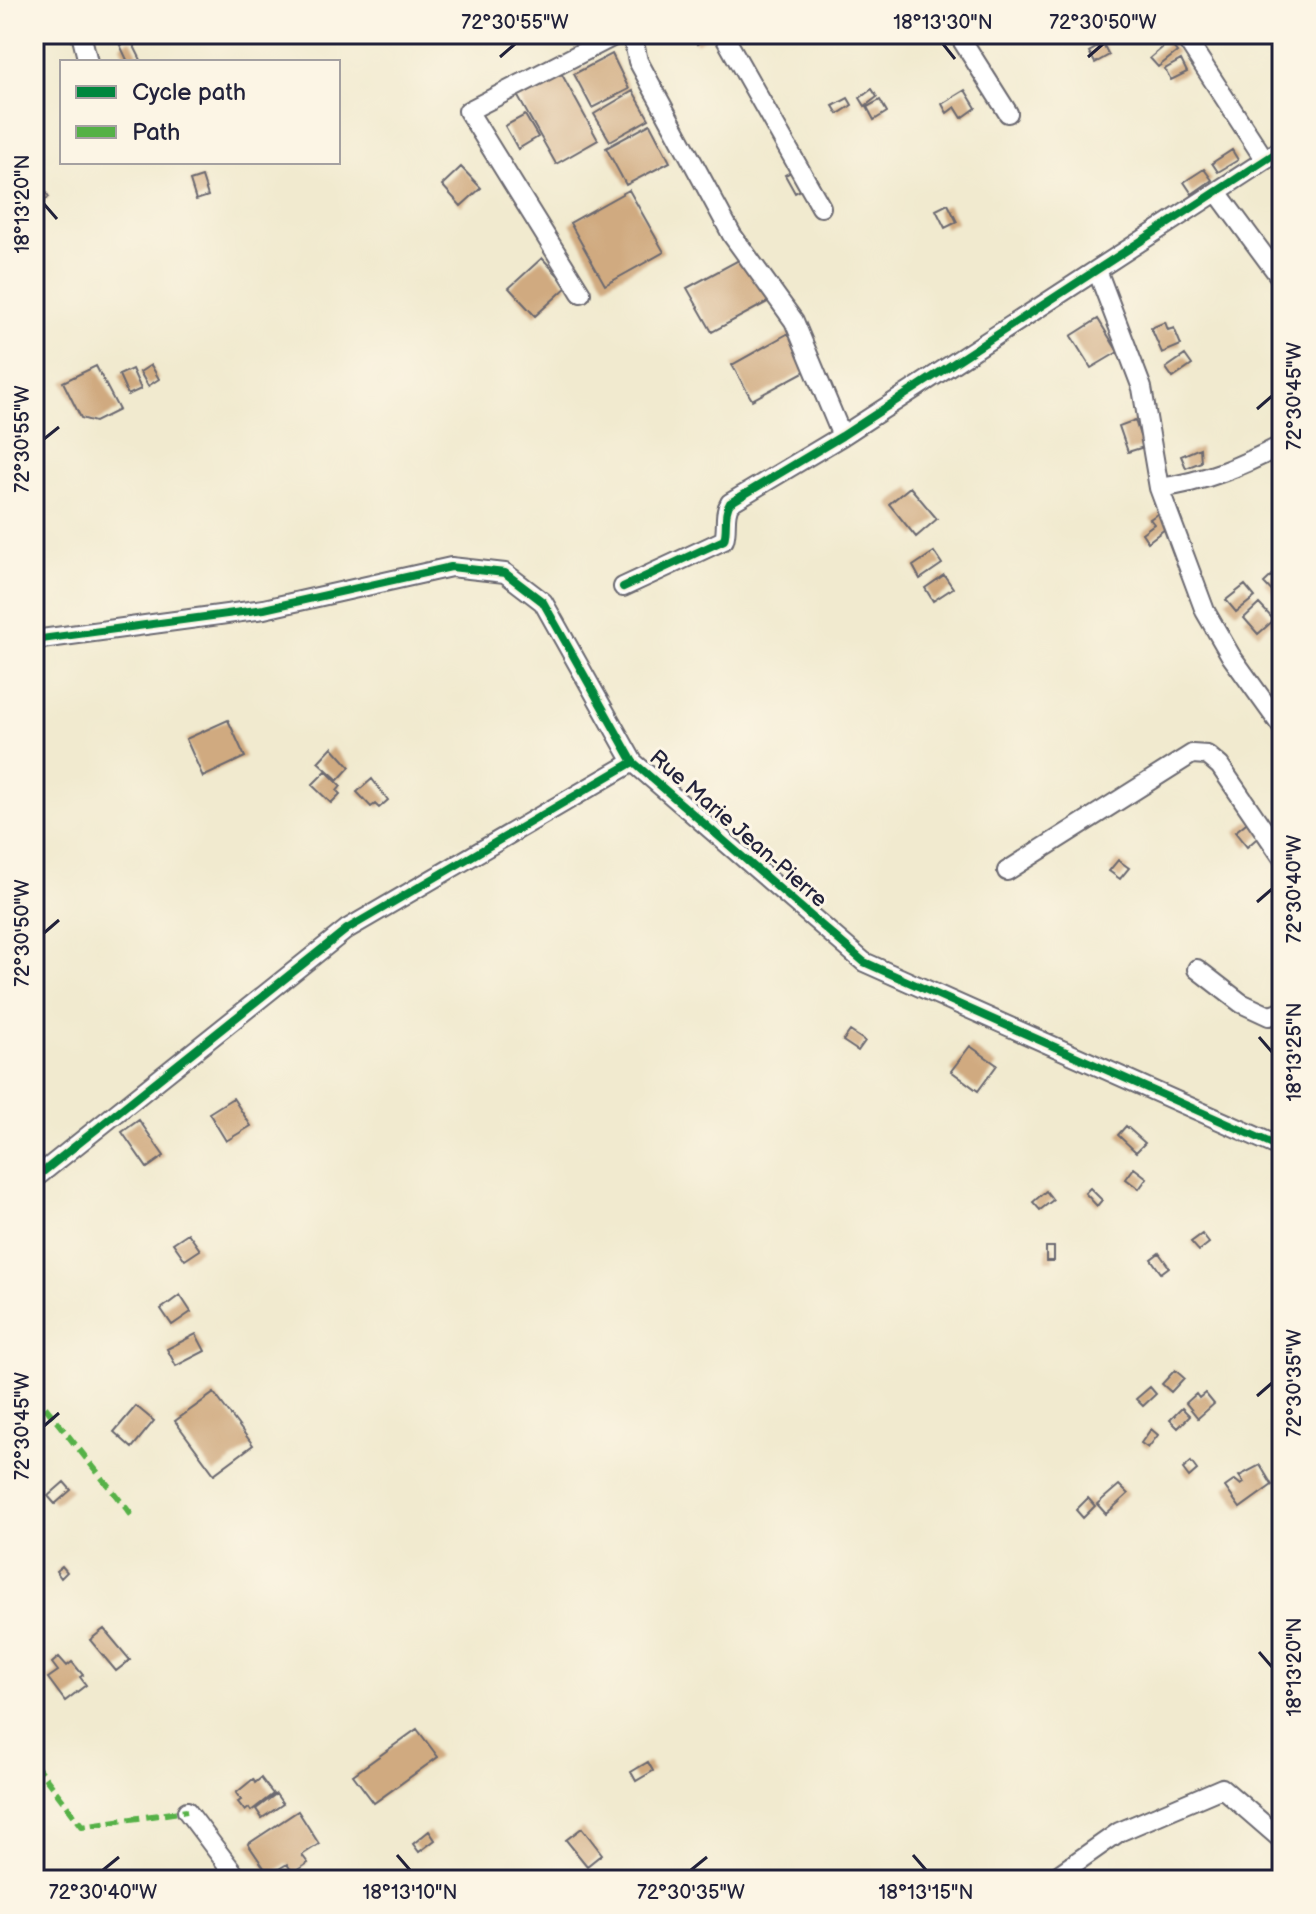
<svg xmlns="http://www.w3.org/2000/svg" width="1316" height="1914" font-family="'Balsamiq Sans',sans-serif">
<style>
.building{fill:#d0aa80}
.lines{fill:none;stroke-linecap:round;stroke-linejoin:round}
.minor-casing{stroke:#6a686f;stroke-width:22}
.minor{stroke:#fff;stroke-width:18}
.quiet{stroke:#55b146;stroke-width:6;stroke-dasharray:12 6;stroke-linecap:butt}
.cycleway-casing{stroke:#fcf5e5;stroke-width:13}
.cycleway{stroke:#00873e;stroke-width:8}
.ticks{fill:none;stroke:#22223b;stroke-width:3}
.labels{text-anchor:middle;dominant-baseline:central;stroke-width:6;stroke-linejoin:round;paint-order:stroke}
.street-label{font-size:22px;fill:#22223b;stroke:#fcf5e5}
.neatline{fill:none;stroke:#22223b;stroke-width:3}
.ticks-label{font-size:20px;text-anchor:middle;fill:#22223b}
</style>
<rect width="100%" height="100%" fill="#fcf5e5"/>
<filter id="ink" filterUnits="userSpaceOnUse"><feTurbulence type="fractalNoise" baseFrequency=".0125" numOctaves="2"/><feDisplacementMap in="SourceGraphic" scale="16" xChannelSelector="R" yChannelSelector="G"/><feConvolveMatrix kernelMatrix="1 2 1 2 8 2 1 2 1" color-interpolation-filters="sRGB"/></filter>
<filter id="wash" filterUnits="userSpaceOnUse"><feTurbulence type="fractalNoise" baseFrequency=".006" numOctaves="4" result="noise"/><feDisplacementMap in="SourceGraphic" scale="32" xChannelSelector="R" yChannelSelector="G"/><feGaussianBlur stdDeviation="1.8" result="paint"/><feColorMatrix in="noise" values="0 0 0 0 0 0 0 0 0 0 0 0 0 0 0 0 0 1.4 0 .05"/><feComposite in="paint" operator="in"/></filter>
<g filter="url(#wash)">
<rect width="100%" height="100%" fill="#f1eacf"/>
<g id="blocks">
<!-- building -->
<path class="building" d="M691,34H707L708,36L697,44Z
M131,40L141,60L137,62H128L120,45Z
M1169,42L1177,52L1158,67L1150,58Z
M1103,44L1109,55L1095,63L1089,52Z
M612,54L629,89L592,108L574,74Z
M1181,60L1187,72L1171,80L1165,69Z
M560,71L598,140L556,164L517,95Z
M872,89L877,97L865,106L860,98Z
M965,90L976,108L962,118L955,107L947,113L942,104Z
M633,91L649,119L610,141L594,114Z
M848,98L852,105L838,114L833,106Z
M880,100L887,112L874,120L867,107Z
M525,115L538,137L518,149L505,126Z
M650,124L670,162L626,185L606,148Z
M1232,150L1238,160L1218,172L1212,163Z
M461,167L481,188L461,206L442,185Z
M799,168L808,186L795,193L785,175Z
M1204,169L1212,180L1192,194L1184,182Z
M202,177L208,196L196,200L190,181Z
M37,178L49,197L39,204L34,197V180Z
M629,190L664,252L605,285L570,223Z
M948,204L957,222L945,228L936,210Z
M748,255L773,299L712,332L687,288Z
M542,258L568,286L535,316L509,288Z
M1098,319L1118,352L1091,368L1071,336Z
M1165,322L1168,330L1174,328L1181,345L1162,353L1151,328Z
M789,333L809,369L752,400L732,365Z
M1185,355L1192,365L1173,378L1166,368Z
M151,365L159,379L148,386L140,372Z
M96,366L119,410L95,422L81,418L63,382Z
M132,369L141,389L128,395L119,375Z
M1135,420L1140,436L1146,434L1150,445L1128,452L1119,426Z
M1200,448L1201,462L1186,468L1181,456Z
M910,487L937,519L916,537L889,504Z
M1160,512L1170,525L1148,542L1142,533L1154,524L1150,519Z
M934,552L942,564L920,579L913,566Z
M1282,566V593L1277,597L1264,583Z
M944,575L953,588L933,601L925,588Z
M1245,585L1255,597L1236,612L1226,600Z
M1259,604L1274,620L1258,634L1244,618Z
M228,720L245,757L203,777L186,739Z
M332,747L350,767L338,780L318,762Z
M326,771L341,786L337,791L340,794L331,803L312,785Z
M372,779L388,800L379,808L375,804L371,807L357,792Z
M1250,820L1262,834L1247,847L1235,832Z
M1118,860L1129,868L1120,879L1109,871Z
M850,1031L865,1041L858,1051L843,1041Z
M970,1046L997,1065L978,1091L951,1071Z
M233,1098L251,1126L226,1141L209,1113Z
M139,1120L164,1156L147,1168L122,1132Z
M1126,1126L1145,1143L1136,1152L1118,1135Z
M1134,1168L1147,1178L1139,1189L1126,1179Z
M1090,1188L1102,1200L1097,1206L1085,1193Z
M1046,1191L1053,1200L1040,1210L1033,1202Z
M188,1233L200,1250L185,1260L173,1243Z
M1202,1234L1209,1243L1199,1251L1191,1242Z
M1046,1247H1054V1261H1046Z
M1159,1253L1169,1267L1161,1273L1151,1259Z
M180,1295L191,1312L172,1325L161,1309Z
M196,1334L205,1351L176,1366L167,1349Z
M1175,1370L1184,1378L1171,1392L1162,1384Z
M1150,1387L1156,1394L1143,1406L1136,1399Z
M214,1393L253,1445L214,1474L175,1421Z
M1205,1393L1214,1404L1198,1418L1186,1403L1196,1394L1199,1398Z
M136,1406L154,1421L132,1448L114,1432Z
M1182,1408L1190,1416L1178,1428L1170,1420Z
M1151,1429L1158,1435L1148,1448L1141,1443Z
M1191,1462L1197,1470L1189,1477L1183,1469Z
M1260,1465L1272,1485L1240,1508L1225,1487L1235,1480L1241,1485L1244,1483L1239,1476Z
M64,1482L71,1490L55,1504L48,1496Z
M1119,1485L1128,1494L1106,1514L1097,1504Z
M1088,1498L1095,1506L1083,1518L1076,1510Z
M62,1566L67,1572L61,1578L56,1571Z
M104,1629L130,1660L116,1671L90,1640Z
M59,1657L67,1666L72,1662L83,1675L80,1677L86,1685L65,1701L48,1678L58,1671L52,1663Z
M417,1729L438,1757L374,1803L353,1775Z
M648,1762L653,1771L636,1781L631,1772Z
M261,1778L273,1794L251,1811L249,1808L245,1811L238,1802L241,1800L236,1793L253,1779L255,1783Z
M276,1794L283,1804L262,1818L256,1809Z
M298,1811L319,1844L302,1855L308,1863L293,1873L287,1864L269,1875L248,1844Z
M582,1828L602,1854L587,1866L566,1840Z
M429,1831L435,1840L419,1852L413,1844Z
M263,1871L270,1880H255L253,1878Z"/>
</g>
</g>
<g filter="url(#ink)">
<use href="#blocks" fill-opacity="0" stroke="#6a686f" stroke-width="2"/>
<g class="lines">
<defs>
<path id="minor" d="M81,34L88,62
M632,34L638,61L732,235L794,321L842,436
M723,34L821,207
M958,34L1008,113
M1183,34L1265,160
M1217,192L1282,280
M1097,270L1142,388L1159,488L1205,611L1231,656L1282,727
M581,293L468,111L618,34
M1159,488C1204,482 1242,466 1282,445
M623,587L724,540C728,528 723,514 730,503L842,436L1282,149
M34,640L264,609L451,567L505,573L543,602L633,762L864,962L1282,1148
M1007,871L1192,754L1207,755L1220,766L1282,857
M1197,969L1241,1003L1269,1016L1282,1012
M34,1179L347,929L633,762
M187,1811L239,1880
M1051,1880L1119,1832L1222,1788L1282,1840"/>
</defs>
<!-- minor casing -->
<use href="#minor" class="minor-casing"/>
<!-- minor -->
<use href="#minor" class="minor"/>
<!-- quiet -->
<path class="quiet" d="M34,1393L134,1518
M34,1763L82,1826L187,1811"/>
<defs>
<path id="cycleway" d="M623,587L724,540C728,528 723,514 730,503L842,436L1282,149
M34,640L264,609L451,567L505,573L543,602L633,762L864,962L1282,1148
M34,1179L347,929L633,762"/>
</defs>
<!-- cycleway casing -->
<use href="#cycleway" class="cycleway-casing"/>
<!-- cycleway -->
<use href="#cycleway" class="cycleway"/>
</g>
</g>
<!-- ticks -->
<path class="ticks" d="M943,44L955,59M500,57L515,44M1088,57L1103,44M44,204L57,219M1257,409L1272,396M44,439L59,427M1257,902L1272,889M44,933L59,920M1259,1037L1272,1052M1257,1396L1272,1383M44,1426L59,1413M1259,1652L1272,1667M397,1855L410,1870M913,1855L926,1870M103,1870L119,1857M691,1870L707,1857"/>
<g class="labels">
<!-- street labels -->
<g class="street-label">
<text transform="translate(738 829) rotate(41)">Rue Marie Jean-Pierre</text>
</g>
</g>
<!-- margin -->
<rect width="1316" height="1914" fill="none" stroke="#fcf5e5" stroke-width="88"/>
<!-- legend -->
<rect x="60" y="60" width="280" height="104" fill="#fcf5e5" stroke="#a5a1a1" stroke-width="2"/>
<rect x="76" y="86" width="40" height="12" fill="#00873e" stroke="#a5a1a1" stroke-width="2"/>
<text x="132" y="100" font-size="24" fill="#22223b">Cycle path</text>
<rect x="76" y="126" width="40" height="12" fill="#55b146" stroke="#a5a1a1" stroke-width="2"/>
<text x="132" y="140" font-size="24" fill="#22223b">Path</text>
<rect x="44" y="44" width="1228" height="1826" class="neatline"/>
<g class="ticks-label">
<text x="515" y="29">72°30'55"W</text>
<text x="943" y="29">18°13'30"N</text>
<text x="1103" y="29">72°30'50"W</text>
<text transform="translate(22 204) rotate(-90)" y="7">18°13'20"N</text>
<text transform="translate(1294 396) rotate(-90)" y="7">72°30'45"W</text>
<text transform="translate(22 439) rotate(-90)" y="7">72°30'55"W</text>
<text transform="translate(1294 889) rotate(-90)" y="7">72°30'40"W</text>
<text transform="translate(22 933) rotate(-90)" y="7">72°30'50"W</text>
<text transform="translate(1294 1052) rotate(-90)" y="7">18°13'25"N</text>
<text transform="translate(1294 1383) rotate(-90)" y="7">72°30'35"W</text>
<text transform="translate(22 1426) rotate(-90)" y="7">72°30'45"W</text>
<text transform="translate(1294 1667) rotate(-90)" y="7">18°13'20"N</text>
<text x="103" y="1899">72°30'40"W</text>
<text x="410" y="1899">18°13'10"N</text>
<text x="691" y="1899">72°30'35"W</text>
<text x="926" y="1899">18°13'15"N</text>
</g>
</svg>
